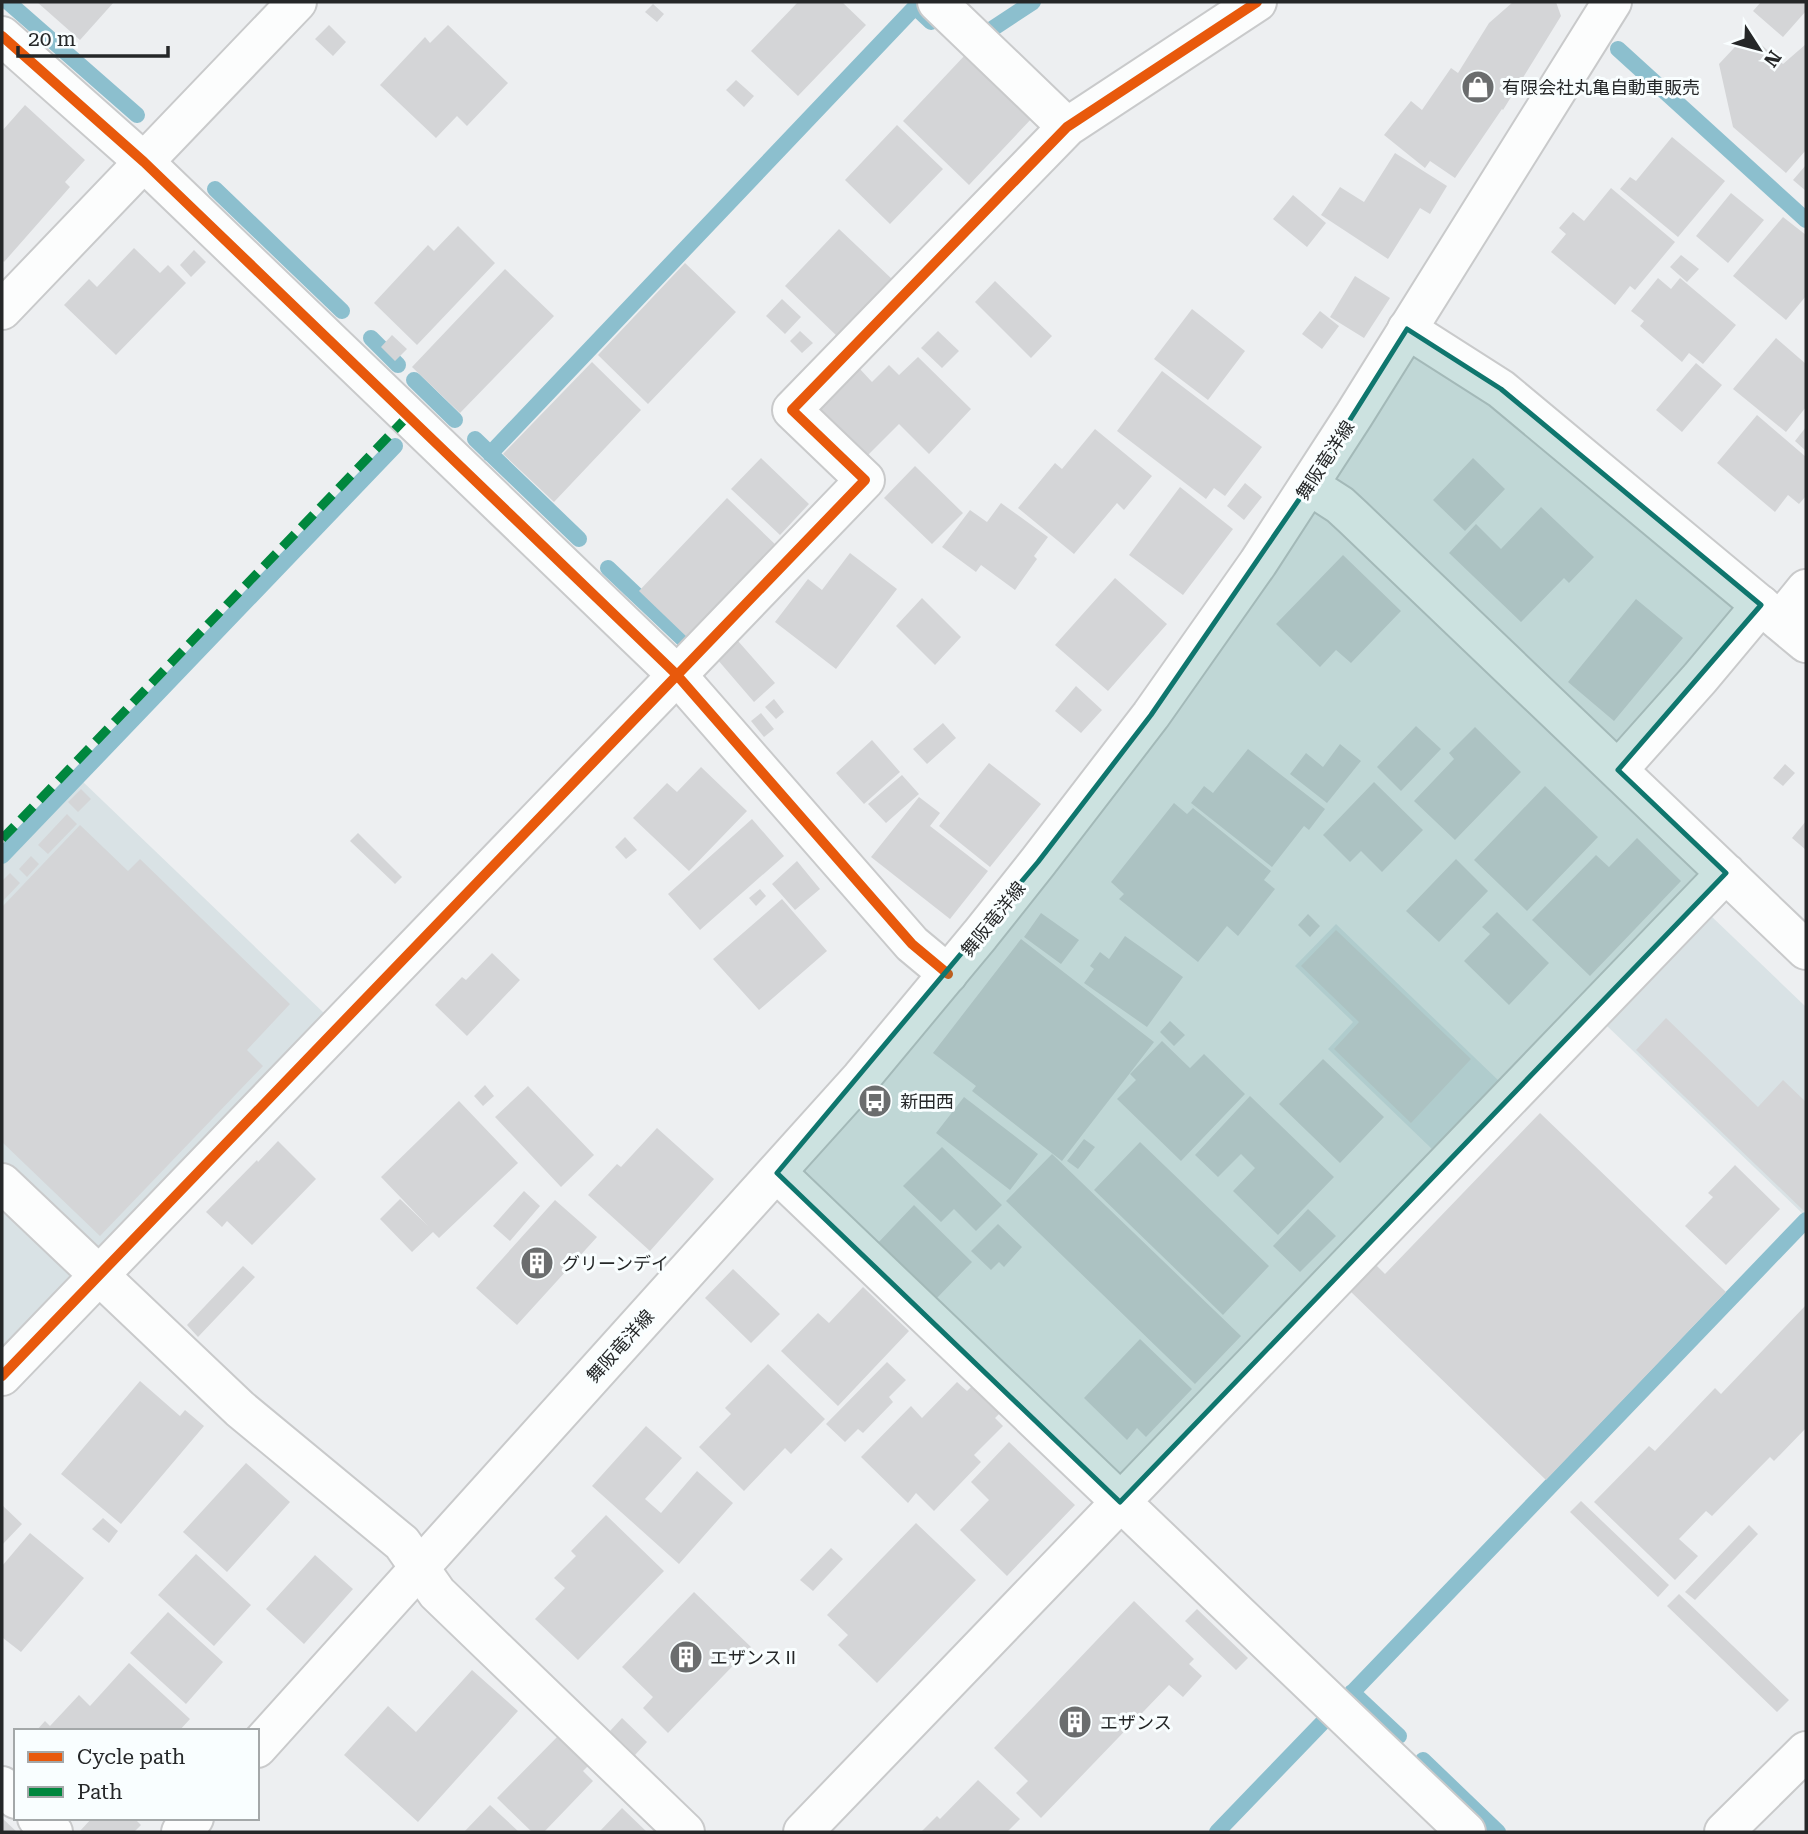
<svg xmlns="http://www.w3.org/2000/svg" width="1808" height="1834" font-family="'Roboto Serif','Noto Sans JP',serif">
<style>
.built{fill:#d9e2e5}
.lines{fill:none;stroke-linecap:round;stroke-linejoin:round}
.stream{stroke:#8cbfce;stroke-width:16}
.building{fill:#d4d5d7}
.minor-casing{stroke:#c9cacb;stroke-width:42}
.tertiary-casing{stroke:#c9cacb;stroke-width:42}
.secondary-casing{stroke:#c9cacb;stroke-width:42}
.minor{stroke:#fcfdfd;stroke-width:38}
.tertiary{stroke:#fcfdfd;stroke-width:38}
.secondary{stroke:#fcfdfd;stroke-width:38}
.quiet{stroke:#00873e;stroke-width:9;stroke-dasharray:18 9;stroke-linecap:butt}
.cycleway-casing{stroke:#f9feff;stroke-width:15}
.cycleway{stroke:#e8590c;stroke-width:10}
.marked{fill:#0f766e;fill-opacity:0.2;stroke:#0f766e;stroke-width:5;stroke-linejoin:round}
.labels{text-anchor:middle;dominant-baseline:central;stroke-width:6;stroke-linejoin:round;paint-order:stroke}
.poi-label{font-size:18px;fill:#252728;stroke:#f9feff;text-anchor:start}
.street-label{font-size:18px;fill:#252728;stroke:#f9feff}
</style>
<rect width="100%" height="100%" fill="#edeff1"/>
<!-- built -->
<path class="built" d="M80,779L327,1016L106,1247L89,1246L2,1163V861Z
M1710,915L1806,1007V1214L1805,1216L1605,1024Z
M1336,924L1499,1081L1433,1150L1328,1049L1353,1022L1295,966Z
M2,1204L69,1269V1284L2,1354Z"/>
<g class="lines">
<!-- stream -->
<path class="stream" d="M8,2L137,115
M989,31L1033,2
M1618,49L1806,220
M215,189L342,311
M371,338L398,365
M414,380L455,420
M475,439L579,539
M490,454L915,7L931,22
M608,568L684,640
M2,856L395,446
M1352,1692L1399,1736
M1346,1699L1806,1220
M1423,1760L1498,1832
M1217,1832L1325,1720"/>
</g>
<!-- building -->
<path class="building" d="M37,2H114L80,40Z
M798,2H842L866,25L798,96L751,51Z
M1513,2H1556L1561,16L1503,110L1502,109L1455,178L1430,161L1425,168L1384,135L1411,101L1422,110L1451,68L1458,73L1489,23Z
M1761,2H1806V11L1783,37L1753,11Z
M653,4L664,14L657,22L645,12Z
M329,25L346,42L333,56L315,39Z
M448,25L508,83L467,126L457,116L436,138L380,85L425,37L430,43Z
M1748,33L1783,64L1806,44V150L1786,173L1733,127L1719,64Z
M966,54L1033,117L969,185L903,121Z
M736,80L754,96L744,107L726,90Z
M25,105L85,160L65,182L70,187L4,262L2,260V131Z
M897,125L943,169L890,224L845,180Z
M1672,137L1725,181L1678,237L1620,189L1630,177L1636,181Z
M1395,153L1447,186L1430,214L1420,208L1388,259L1321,215L1340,187L1364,202Z
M1806,165V191L1793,180Z
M1611,188L1675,242L1635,290L1630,286L1615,305L1551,252L1566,234L1559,228L1573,212L1584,221Z
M1731,193L1764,220L1728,263L1696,236Z
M1293,195L1326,223L1307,247L1273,219Z
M1783,217L1806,235V296L1786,320L1733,276Z
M458,226L495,263L417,345L374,303L428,245L434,251Z
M839,229L893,280L838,337L785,286Z
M134,248L160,273L168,265L186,283L116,355L64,305L89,279L97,287Z
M194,250L206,262L191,277L180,265Z
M1681,255L1699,269L1687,282L1670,267Z
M685,263L736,312L648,404L598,355Z
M505,269L554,316L460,413L412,367Z
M1355,276L1390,298L1364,338L1330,317Z
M1658,278L1671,289L1680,278L1736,325L1703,364L1689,353L1682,362L1640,326L1644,321L1631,311Z
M995,281L1052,336L1031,358L975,302Z
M782,299L801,317L785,334L766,316Z
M1192,309L1245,351L1208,400L1154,359Z
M1320,311L1339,326L1322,349L1302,334Z
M800,331L813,343L802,353L790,341Z
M938,331L959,351L942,368L921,348Z
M392,335L407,349L395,361L381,347Z
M1776,338L1806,364V407L1786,432L1733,389Z
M918,357L971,409L929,454L899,424L866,457L819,410L859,368L872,382L889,365L899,375Z
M592,362L641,410L554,502L503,454Z
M1696,363L1722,385L1682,432L1656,410Z
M1162,371L1262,447L1225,496L1214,488L1206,499L1117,431Z
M1757,415L1806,457V496L1799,504L1788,495L1775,512L1717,463Z
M1806,427V451L1795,441Z
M1095,429L1152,476L1124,510L1117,503L1074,554L1018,508L1055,463L1062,469Z
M761,458L809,504L780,535L731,489Z
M1473,458L1505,489L1465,531L1433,500Z
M915,466L963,513L932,544L884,498Z
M1245,483L1262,497L1244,520L1227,506Z
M1180,487L1233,529L1183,595L1129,555Z
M727,498L778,547L689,639L639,591Z
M1001,503L1048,537L1034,556L1037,559L1015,590L981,565L976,572L942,547L970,510L987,522Z
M1541,507L1594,557L1569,583L1564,578L1521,622L1449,553L1476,524L1501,549Z
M850,553L897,589L836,669L775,622L808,579L822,590Z
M1343,555L1401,611L1351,663L1336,650L1320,667L1276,624Z
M1115,578L1167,624L1108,691L1055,645Z
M922,598L961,637L935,665L896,626Z
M1636,599L1683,638L1614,721L1568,682Z
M738,641L775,683L754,702L717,659Z
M1076,686L1102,710L1081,733L1055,711Z
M774,699L784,712L776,719L765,707Z
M761,713L774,729L764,737L751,721Z
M943,723L956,738L927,764L913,749Z
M1416,726L1441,749L1401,791L1377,767Z
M1475,727L1521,772L1455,840L1414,801L1454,759L1449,753Z
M872,740L900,772L864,804L836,773Z
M1340,744L1361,761L1327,803L1290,774L1306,753L1323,767Z
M1248,749L1325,809L1309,830L1304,826L1272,867L1191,803L1204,786L1213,793Z
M989,763L1041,804L990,867L939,826Z
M1785,764L1795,773L1783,786L1773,778Z
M701,767L747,811L689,871L633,818L667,783L677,792Z
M902,775L919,794L886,823L868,804Z
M1374,782L1423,830L1382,872L1361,851L1350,862L1323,835Z
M1545,786L1598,837L1527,911L1474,860Z
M81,789L91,799L78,812L68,802Z
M919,797L940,813L930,826L988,871L950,919L871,857Z
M1174,803L1187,814L1193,808L1271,871L1264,880L1275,889L1238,936L1227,926L1198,962L1119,899L1124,894L1111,882Z
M67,814L77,824L48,854L38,845Z
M752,819L784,856L700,930L668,894Z
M1806,821V850L1792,838Z
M80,825L128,871L140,859L290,1004L247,1050L263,1066L100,1236L2,1142V907Z
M358,833L402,877L395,884L350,841Z
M625,837L637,850L626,859L615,847Z
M1637,838L1681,881L1590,976L1532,920L1596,855L1609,867Z
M31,856L39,864L27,877L19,869Z
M1456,859L1488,891L1439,942L1406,911Z
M797,861L820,889L795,910L772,884Z
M10,873L20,883L3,901L2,881Z
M760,889L766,896L756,906L749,898Z
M782,899L827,951L759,1010L713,959Z
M1497,912L1549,963L1509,1005L1464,961L1490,934L1482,927Z
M1041,913L1079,940L1061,964L1024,937Z
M1308,914L1320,926L1310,937L1298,925Z
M1336,930L1471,1059L1411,1123L1334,1049L1359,1022L1301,966Z
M1125,936L1183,977L1147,1027L1084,983L1094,969L1090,966L1100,952L1109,959Z
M1021,939L1154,1042L1062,1161L972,1091L976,1086L933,1053Z
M492,953L520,980L467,1036L435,1005L462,977L466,980Z
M1666,1018L1758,1107L1783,1080L1806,1102V1210L1805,1212L1636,1050Z
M1170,1021L1185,1035L1174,1046L1160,1032Z
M1162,1041L1190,1068L1204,1054L1245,1094L1181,1161L1117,1099L1136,1080L1130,1074Z
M1323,1059L1384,1117L1340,1163L1279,1104Z
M485,1085L494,1096L483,1106L474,1096Z
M528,1086L594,1155L561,1187L495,1117Z
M1250,1096L1334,1177L1278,1235L1233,1191L1255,1168L1241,1154L1218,1177L1195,1155Z
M964,1097L1038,1154L1010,1190L936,1133Z
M459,1101L518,1163L439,1238L433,1232L412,1252L380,1219L400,1199L428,1226L381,1177Z
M1540,1113L1726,1292L1546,1480L1350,1291L1376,1265L1385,1274Z
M657,1128L714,1179L650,1251L588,1195L617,1164L621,1167Z
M1084,1139L1095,1147L1078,1169L1067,1161Z
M278,1141L316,1179L252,1245L227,1221L222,1227L206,1212L257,1160L258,1162Z
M1140,1142L1269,1266L1223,1315L1094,1190Z
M942,1147L1002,1205L976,1231L954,1209L941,1222L903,1186Z
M1052,1154L1241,1336L1195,1384L1006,1201Z
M1735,1165L1780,1209L1726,1265L1685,1226L1713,1197L1708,1193Z
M524,1191L540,1206L510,1241L493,1226Z
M555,1200L597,1237L517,1325L476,1288Z
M914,1205L972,1262L934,1301L876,1245Z
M1308,1209L1336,1236L1300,1272L1273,1246Z
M998,1224L1022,1247L1004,1267L999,1262L991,1270L971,1251Z
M243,1266L255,1277L198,1337L187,1325Z
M733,1269L780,1314L751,1343L705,1298Z
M863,1287L909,1331L838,1406L781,1351L818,1313L829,1323Z
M1806,1305V1428L1774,1461L1770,1457L1712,1516L1706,1511L1679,1539L1698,1556L1675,1580L1594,1502L1649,1446L1655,1451L1715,1388L1721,1394Z
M1140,1339L1192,1389L1146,1437L1137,1428L1127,1440L1084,1398Z
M887,1362L906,1380L889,1397L893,1402L863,1433L858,1429L845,1442L826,1424Z
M768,1364L825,1419L791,1454L785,1448L744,1491L699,1447L731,1414L725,1408Z
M140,1381L180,1416L185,1410L204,1426L121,1524L61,1474Z
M957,1382L967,1391L976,1382L1004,1409L995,1418L1003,1426L974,1455L981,1462L934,1511L916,1493L908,1503L861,1457L911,1406L922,1418Z
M646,1426L682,1458L645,1499L661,1513L697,1471L733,1503L679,1564L592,1486Z
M1009,1442L1075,1505L1007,1576L960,1530L989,1500L971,1482Z
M246,1463L290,1502L227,1572L183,1532Z
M1581,1501L1669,1585L1658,1597L1570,1512Z
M2,1505L22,1524L2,1545Z
M606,1515L664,1571L578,1660L535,1619L565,1588L554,1578L576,1556L571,1551Z
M103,1518L118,1531L109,1543L92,1529Z
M916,1523L976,1580L877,1683L838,1645L848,1635L827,1615Z
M1749,1525L1758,1534L1695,1600L1685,1592Z
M30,1533L84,1578L21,1652L3,1638L2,1640V1566Z
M831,1548L843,1559L813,1591L800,1580Z
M196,1554L251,1605L214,1646L158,1595Z
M315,1555L353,1589L304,1644L266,1609Z
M694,1592L751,1647L668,1733L643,1708L653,1697L622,1667Z
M1679,1594L1789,1700L1777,1712L1667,1606Z
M1134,1601L1194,1659L1189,1664L1202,1676L1183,1697L1169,1685L1041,1818L1016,1793L1028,1781L994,1748Z
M1197,1609L1248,1658L1236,1670L1185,1621Z
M168,1612L223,1662L186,1704L130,1653Z
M129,1663L190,1719L179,1731H36L45,1721L50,1726L79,1695L90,1706Z
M472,1670L518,1711L418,1822L344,1755L388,1706L416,1732Z
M622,1718L647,1742L635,1755L610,1731Z
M562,1732L593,1761L583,1771L593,1781L544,1832H532L497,1798Z
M978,1780L1020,1819L1007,1832H921L937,1816L940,1819Z
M490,1805L519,1832H464Z
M622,1808L647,1832H599Z
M2,1818L17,1832H2Z
M92,1818H134L141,1825L134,1832H79Z"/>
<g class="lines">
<defs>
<path id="minor" d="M937,2L1067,127
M2,310L297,2
M1309,485L1340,505L1353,517L1806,950
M1780,621L1806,589
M1618,770L1700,678L1761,605
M777,1173L1466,1832
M2,1183L240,1409L402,1543L437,1593L685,1832
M2,1376L865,480L792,410L1067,127L1257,2
M2,1786L16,1799
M37,1818L53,1832
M803,1832L1726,873"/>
<path id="tertiary" d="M2,36L144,162L676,674L912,944L948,974
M1407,329L1501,389L1806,643
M1724,1832L1806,1751"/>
<path id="secondary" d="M257,1748L861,1078L980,935L1038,862L1151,715L1258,563L1354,415L1612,2
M181,1832L194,1818"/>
</defs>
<!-- minor casing -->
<use href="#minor" class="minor-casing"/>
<!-- tertiary casing -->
<use href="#tertiary" class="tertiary-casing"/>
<!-- secondary casing -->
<use href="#secondary" class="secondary-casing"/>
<!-- minor -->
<use href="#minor" class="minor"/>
<!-- tertiary -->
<use href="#tertiary" class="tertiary"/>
<!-- secondary -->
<use href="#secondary" class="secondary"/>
<!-- quiet -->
<path class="quiet" d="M2,839L408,416"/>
<defs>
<path id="cycleway" d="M2,36L144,162L676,674L912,944L948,974
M2,1376L865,480L792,410L1067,127L1257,2"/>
</defs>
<!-- cycleway casing -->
<use href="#cycleway" class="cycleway-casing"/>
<!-- cycleway -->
<use href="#cycleway" class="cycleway"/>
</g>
<!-- marked area -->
<path class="marked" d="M1407,329L1501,389L1761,605L1618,770L1726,873L1120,1502L777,1173L1038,862L1151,715L1309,485Z"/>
<!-- icons -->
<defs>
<symbol id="shop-disc" viewBox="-11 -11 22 22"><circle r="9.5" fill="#6b6d6e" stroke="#f9feff"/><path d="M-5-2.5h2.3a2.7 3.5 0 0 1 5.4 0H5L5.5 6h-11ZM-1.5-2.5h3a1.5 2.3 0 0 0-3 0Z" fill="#fff"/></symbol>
<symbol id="bus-disc" viewBox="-11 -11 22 22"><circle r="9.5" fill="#6b6d6e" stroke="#f9feff"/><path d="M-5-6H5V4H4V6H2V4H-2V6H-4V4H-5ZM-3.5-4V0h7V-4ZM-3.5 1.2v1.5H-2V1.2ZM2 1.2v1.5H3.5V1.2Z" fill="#fff"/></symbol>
<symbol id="building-disc" viewBox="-11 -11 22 22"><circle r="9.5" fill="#6b6d6e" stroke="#f9feff"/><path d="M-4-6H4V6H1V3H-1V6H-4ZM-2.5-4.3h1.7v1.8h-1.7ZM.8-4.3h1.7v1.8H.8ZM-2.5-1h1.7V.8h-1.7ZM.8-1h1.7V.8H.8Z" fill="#fff"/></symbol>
</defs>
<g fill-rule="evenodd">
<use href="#shop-disc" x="1459" y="68" width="38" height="38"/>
<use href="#bus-disc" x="856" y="1082" width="38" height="38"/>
<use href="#building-disc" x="518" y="1244" width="38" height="38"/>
<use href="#building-disc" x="667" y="1638" width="38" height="38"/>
<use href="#building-disc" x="1056" y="1703" width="38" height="38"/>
</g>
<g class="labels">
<!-- poi labels -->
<g class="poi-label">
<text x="1502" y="87">有限会社丸亀自動車販売</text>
<text x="900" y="1101">新田西</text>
<text x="562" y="1263">グリーンデイ</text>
<text x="710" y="1657">エザンスⅡ</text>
<text x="1100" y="1722">エザンス</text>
</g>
<!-- street labels -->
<g class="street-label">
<text transform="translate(1325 460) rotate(-57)">舞阪竜洋線</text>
<text transform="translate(993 919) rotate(-51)">舞阪竜洋線</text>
<text transform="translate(620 1346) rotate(-48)">舞阪竜洋線</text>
</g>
</g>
<!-- border -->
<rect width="1808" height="1834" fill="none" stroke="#252728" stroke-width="7"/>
<!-- legend -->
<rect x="14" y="1729" width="245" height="91" fill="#f9feff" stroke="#a4a8a9" stroke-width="2"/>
<rect x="28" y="1752" width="35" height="10" fill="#e8590c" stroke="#a4a8a9" stroke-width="2"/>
<text x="77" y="1764" font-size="21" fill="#252728">Cycle path</text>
<rect x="28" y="1787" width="35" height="10" fill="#00873e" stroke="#a4a8a9" stroke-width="2"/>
<text x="77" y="1799" font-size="21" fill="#252728">Path</text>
<!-- north arrow -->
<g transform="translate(1759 49) rotate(126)" stroke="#f9feff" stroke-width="5" paint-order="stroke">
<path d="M0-5L12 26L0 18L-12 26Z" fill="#252728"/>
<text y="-10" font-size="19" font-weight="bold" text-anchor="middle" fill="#252728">N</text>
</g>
<!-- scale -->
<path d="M18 46v10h150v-10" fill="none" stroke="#252728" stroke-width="3.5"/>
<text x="28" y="46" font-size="21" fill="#252728" stroke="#f9feff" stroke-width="5" paint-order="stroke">20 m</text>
</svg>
